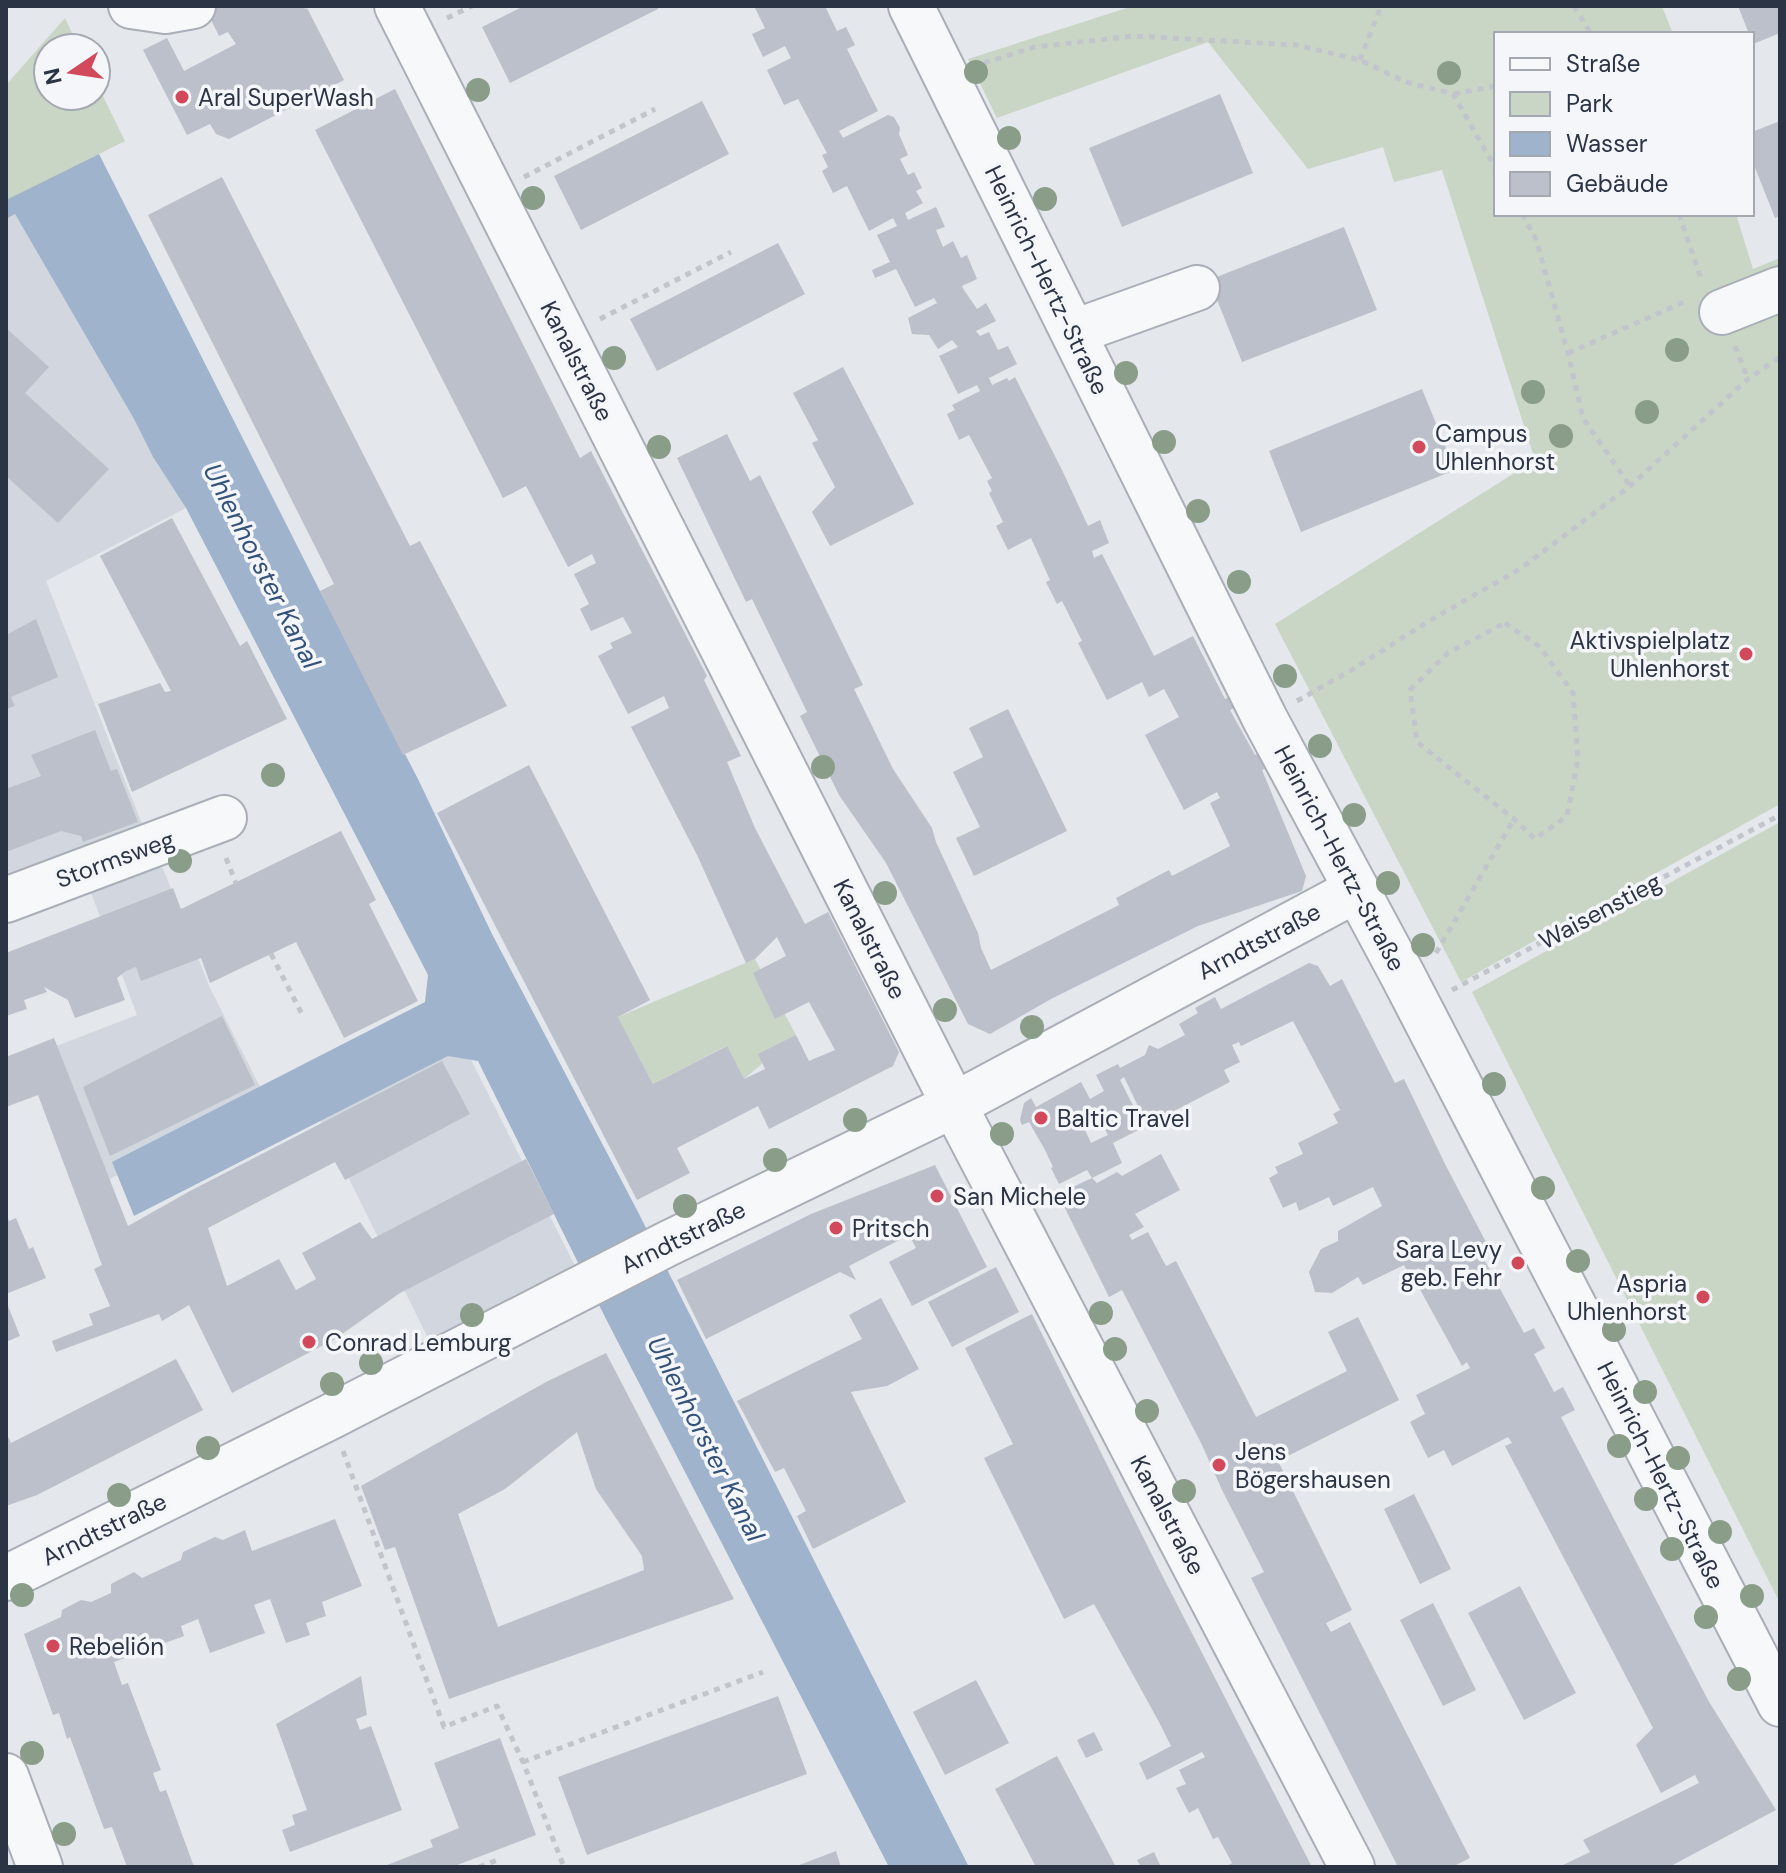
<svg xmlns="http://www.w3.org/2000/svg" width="1786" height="1873" font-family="'DM Sans',sans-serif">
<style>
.built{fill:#d2d6de}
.green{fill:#c9d6c5}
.water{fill:#9fb4cc}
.building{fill:#bbc0ca;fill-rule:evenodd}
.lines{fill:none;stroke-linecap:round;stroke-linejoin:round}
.minor-casing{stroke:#a9aeb7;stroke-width:48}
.path{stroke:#c2c5cb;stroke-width:5;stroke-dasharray:6 6;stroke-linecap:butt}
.minor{stroke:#f7f8fa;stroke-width:44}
.tree{fill:#899d89}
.poi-dot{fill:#d1495b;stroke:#f4f6f9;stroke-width:3}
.labels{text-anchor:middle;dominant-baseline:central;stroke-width:7;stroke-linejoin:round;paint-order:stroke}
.poi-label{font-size:24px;fill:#2b3445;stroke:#f4f6f9;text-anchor:start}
.street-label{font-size:24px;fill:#2b3445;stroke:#f4f6f9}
.water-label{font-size:26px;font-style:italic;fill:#34527a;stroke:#f4f6f9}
</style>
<rect width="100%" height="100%" fill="#e4e7ec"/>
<!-- built -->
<path class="built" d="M15,214L134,419L153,457L186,508L46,581L140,819L166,876L209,986L266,1099L106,1181L54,1047L137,1015L84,874L6,905V219Z
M461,1040L575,1266L431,1344L315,1110Z"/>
<!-- green -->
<path class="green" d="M1133,6H1662L1673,34H1496V214H1736L1753,269L1780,258V804L1461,982L1275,624L1535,460L1442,170L1394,182L1383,147L1308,169L1208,42L997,118L968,59Z
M65,18L79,48H48V96H96V82L125,141L7,200L6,85Z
M1780,822V1603L1472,992Z
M755,959L796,1035L744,1079L726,1046L653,1084L618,1017Z"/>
<!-- water -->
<path class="water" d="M99,154L320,591L418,779L492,934L637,1210L969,1867H889L606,1319L478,1061L448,1056L134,1216L112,1162L425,1002L428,975L186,508L153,457L134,419L15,214L6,219V200Z"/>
<!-- building -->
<path class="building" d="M204,6H303L305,9L307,8L344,80L229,139L216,134L210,124L187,135L143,50L167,38L184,71L236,44L228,32L219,36Z
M524,6H657L658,9L510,83L482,27Z
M754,6H825L837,31L846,27L855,45L847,49L878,111L839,131L843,138L888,115L894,117L900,128L899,134L908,155L900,159L908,175L914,172L922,188L916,191L923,203L905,213L908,220L936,207L945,227L936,230L943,247L953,241L961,258L967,255L977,279L962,286L964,290L977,309L986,303L996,321L976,331L980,336L989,332L998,350L1008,346L1017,364L989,378L992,385L1007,378L1009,381L1015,377L1063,472L1088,526L1100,520L1109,543L1092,551L1094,558L1102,554L1154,656L1193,636L1225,699L1231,696L1237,707L1230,710L1255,755L1261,752L1268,767L1262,770L1306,876L1302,891L1198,926L1051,999L990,1034L968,1024L886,863L839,795L800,716L807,712L752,599L746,602L677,458L727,434L750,481L760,475L863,685L854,689L893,769L932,828L936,842L978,933L981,948L991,970L1119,905L1116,898L1169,870L1172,876L1230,846L1210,803L1220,798L1217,792L1184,810L1145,735L1179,717L1164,689L1149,697L1142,682L1107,700L1078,643L1082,641L1062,601L1057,604L1046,582L1050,580L1031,538L1008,550L996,526L1003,522L989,493L992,491L987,481L992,478L969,435L959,440L947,414L955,410L952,405L980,391L977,385L958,394L939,356L958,347L952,340L938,349L929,335L912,334L908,318L937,303L934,298L915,307L896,269L875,278L872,270L890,262L877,235L897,226L893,218L869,231L847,186L833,193L822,171L828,167L822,155L827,153L798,99L784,105L767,70L791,58L785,46L763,57L752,34L765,28Z
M1738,6H1780V33L1753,44L1752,34H1749Z
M395,89L580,458L591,451L707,676L704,680L741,756L727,762L755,828L805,924L828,912L899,1052L893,1066L769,1129L758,1106L677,1148L690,1173L637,1200L437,813L529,765L650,1000L618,1017L653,1084L727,1046L744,1079L765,1069L758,1054L796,1035L809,1061L835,1050L809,1002L775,1019L753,973L786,956L777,937L755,959L746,963L697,855L631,727L669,708L664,696L628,714L598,656L613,648L610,643L632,633L623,617L591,631L580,609L589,604L574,574L596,563L592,554L568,567L526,486L503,498L315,130Z
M1220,94L1253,173L1122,227L1089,148Z
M702,101L729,154L581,230L554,176Z
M1780,121V216L1775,218L1752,160V132Z
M222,177L410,546L420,541L507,706L403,755L320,591L334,584L148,215Z
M1344,227L1377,310L1242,362L1209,280Z
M778,243L805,294L657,371L630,319Z
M6,328L49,367L25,393L109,469L58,523L6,476Z
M843,367L914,504L830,546L812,512L835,487L812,443L818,440L793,393Z
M1422,389L1455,470L1301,532L1269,451Z
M172,518L240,646L247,641L287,719L132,792L98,704L160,683L165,692L171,691L100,556Z
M36,619L58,677L11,697L15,706L6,709V635Z
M1008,709L1067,831L974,876L956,838L980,827L953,772L983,757L969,728Z
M95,730L111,771L117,769L138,822L83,842L81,836L61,831L6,852V789L41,776L31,755Z
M341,831L376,900L369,904L418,1001L344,1038L296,942L210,983L201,958L141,981L136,967L126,971L117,978L125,1000L75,1018L68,1000L44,987L47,992L24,1000L27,1009L6,1016V953L173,888L181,909Z
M1309,963L1318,966L1330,986L1342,979L1395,1083L1404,1079L1445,1164L1488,1246L1479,1250L1524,1333L1534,1328L1545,1348L1534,1354L1554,1392L1563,1387L1575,1410L1561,1417L1708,1700L1776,1810L1669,1867H1559L1590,1852L1583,1840L1699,1783L1695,1775L1661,1793L1636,1745L1653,1728L1505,1446L1512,1443L1508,1437L1452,1466L1444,1450L1428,1458L1410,1422L1425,1414L1416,1395L1470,1368L1467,1362L1462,1366L1417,1284L1423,1281L1419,1268L1408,1273L1404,1265L1363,1285L1358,1277L1332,1293L1315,1292L1309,1272L1321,1249L1338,1241V1231L1382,1206L1373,1187L1333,1206L1329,1197L1299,1211L1296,1202L1283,1208L1269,1178L1278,1173L1275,1167L1303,1154L1298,1143L1338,1123L1333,1114L1340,1110L1293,1021L1241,1046L1239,1042L1232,1045L1240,1062L1224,1070L1230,1082L1147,1125L1124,1077L1120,1080L1144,1127L1113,1143L1122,1163L1092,1178L1087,1170L1059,1184L1051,1168L1053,1167L1045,1150L1029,1122L1022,1125L1020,1120L1024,1103L1031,1098L1036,1107L1081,1082L1090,1099L1104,1091L1096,1075L1118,1064L1120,1068L1145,1055L1149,1045L1158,1049L1185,1035L1179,1024L1198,1013L1195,1008L1215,997L1221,1009ZM1101,1121L1108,1135L1091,1143L1085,1130Z
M222,1016L255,1085L110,1156L83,1087Z
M54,1038L128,1226L190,1191L442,1061L470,1114L345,1180L335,1162L208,1228L227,1286L279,1259L296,1290L316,1279L302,1253L360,1222L372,1239L526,1159L554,1214L400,1293L335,1339L232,1393L189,1305L162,1321L159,1314L56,1352L52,1341L93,1325L89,1314L110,1306L94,1269L102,1265L38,1095L6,1107V1057Z
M1161,1154L1180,1190L1135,1214L1144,1227L1129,1235L1132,1240L1148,1232L1166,1266L1176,1261L1256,1417L1347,1371L1328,1332L1358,1317L1399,1400L1278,1461L1352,1610L1326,1623L1331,1632L1350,1622L1470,1858L1452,1867H1398L1251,1578L1264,1572L1222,1490L1202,1445L1122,1290L1109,1297L1058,1194L1092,1178L1097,1183L1117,1172L1122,1176Z
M935,1165L987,1267L912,1306L889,1262L916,1248L909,1235L849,1266L856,1280L840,1272L706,1339L677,1280L811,1214Z
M6,1213L9,1221L16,1218L29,1249L33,1247L46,1278L6,1294Z
M996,1267L1019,1312L952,1347L928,1302Z
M881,1298L919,1369L887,1386L851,1392L906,1502L813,1549L797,1516L806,1511L784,1468L775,1472L737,1401L862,1339L849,1315Z
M6,1301L20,1336L6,1342Z
M1032,1314L1160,1571L1312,1867H1225L1232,1863L1218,1837L1213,1839L1198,1808L1189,1813L1176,1788L1186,1784L1179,1770L1205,1757L1202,1752L1147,1780L1139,1763L1171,1746L1159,1722L1094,1604L1064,1619L984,1458L1013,1444L965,1348Z
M606,1353L734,1599L449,1699L395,1547L385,1550L361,1486L546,1382ZM577,1432L596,1489L642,1556L644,1570L498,1627L458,1514L505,1489Z
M176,1359L203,1410L37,1495L6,1506V1432L11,1443Z
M1414,1494L1451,1569L1420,1584L1384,1509Z
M335,1519L362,1586L322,1602L326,1616L306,1623L310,1635L286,1643L270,1599L254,1605L265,1633L210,1653L198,1619L181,1626L184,1636L114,1662L122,1685L128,1683L161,1770L153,1773L160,1792L166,1790L194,1867H127L112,1827L104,1829L70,1737L67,1739L59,1713L53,1715L24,1634L61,1617L62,1610L81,1600L91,1602L111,1593V1584L134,1572L142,1578L181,1560L183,1552L215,1537L223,1540L245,1530L252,1551Z
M1520,1586L1576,1693L1524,1720L1468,1613Z
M1433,1603L1476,1690L1443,1706L1400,1620Z
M361,1676L367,1715L356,1719L360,1730L371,1726L402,1810L290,1852L282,1830L295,1825L292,1815L307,1810L276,1724Z
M976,1680L1009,1743L945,1775L913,1712Z
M778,1696L807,1774L587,1855L558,1777Z
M1094,1732L1103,1750L1086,1758L1077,1740Z
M500,1738L536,1835L452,1867H382L433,1847L430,1840L459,1828L434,1763Z
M1057,1756L1089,1816L1116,1867H1036L995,1789Z
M836,1851L841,1867H794Z
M1154,1852L1161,1867H1141L1137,1860Z"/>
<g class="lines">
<defs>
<path id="minor" d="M131,6L165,11L193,6
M397,6L954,1105L1352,1867
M911,6L1265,719L1403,976L1780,1704
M1722,312L1780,289
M1074,332L1197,288
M6,900L224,818
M6,1578L330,1417L667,1244L954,1105L1356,890
M6,1776L40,1867"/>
</defs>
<!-- minor casing -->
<use href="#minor" class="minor-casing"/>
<!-- path -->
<path class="path" d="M1574,6L1591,34
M447,18L472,6
M1360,60L1381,6
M984,63L1035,47L1134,36L1296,45L1360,60L1406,82L1453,94L1496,169
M1454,94L1496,86
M524,177L655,109
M1522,214L1536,239L1568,353L1583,418L1630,486
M1679,214L1702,281
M600,319L731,252
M1735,346L1748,379
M1568,353L1684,302
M1505,623L1540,647L1573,693L1578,759L1567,816L1535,839L1514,819L1417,742L1410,690L1448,653Z
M1297,701L1355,668L1429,621L1520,569L1630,486L1748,379L1780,357
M226,858L236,883
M1436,953L1514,819
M271,954L304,1018
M1452,990L1780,815
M343,1451L444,1727L497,1706L523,1762L564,1867
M523,1762L763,1672
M479,1867L500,1859"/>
<!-- minor -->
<use href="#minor" class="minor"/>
</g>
<!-- trees -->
<g class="tree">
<circle cx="976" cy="72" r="12"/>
<circle cx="1449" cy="73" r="12"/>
<circle cx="478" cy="90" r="12"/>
<circle cx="1009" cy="138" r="12"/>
<circle cx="533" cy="198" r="12"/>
<circle cx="1045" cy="199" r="12"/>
<circle cx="1677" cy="350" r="12"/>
<circle cx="614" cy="358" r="12"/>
<circle cx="1126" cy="373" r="12"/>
<circle cx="1533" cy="392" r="12"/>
<circle cx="1647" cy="412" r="12"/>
<circle cx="1561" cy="436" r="12"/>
<circle cx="1164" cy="442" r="12"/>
<circle cx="659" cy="447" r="12"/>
<circle cx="1198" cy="511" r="12"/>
<circle cx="1239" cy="582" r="12"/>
<circle cx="1285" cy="676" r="12"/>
<circle cx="1320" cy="746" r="12"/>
<circle cx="823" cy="767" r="12"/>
<circle cx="273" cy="775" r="12"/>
<circle cx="1354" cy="815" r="12"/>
<circle cx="180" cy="861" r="12"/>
<circle cx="1388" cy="883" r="12"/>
<circle cx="885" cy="893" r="12"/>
<circle cx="1423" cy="945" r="12"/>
<circle cx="945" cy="1010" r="12"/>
<circle cx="1032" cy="1027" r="12"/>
<circle cx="1494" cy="1084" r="12"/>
<circle cx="855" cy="1120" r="12"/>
<circle cx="1002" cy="1134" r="12"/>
<circle cx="775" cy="1160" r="12"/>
<circle cx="1543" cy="1188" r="12"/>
<circle cx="685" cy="1206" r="12"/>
<circle cx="1578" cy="1261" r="12"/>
<circle cx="1101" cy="1313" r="12"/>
<circle cx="472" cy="1315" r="12"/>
<circle cx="1614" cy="1330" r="12"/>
<circle cx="1115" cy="1349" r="12"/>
<circle cx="371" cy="1363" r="12"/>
<circle cx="332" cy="1384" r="12"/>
<circle cx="1645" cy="1392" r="12"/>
<circle cx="1147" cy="1411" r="12"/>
<circle cx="1619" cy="1446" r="12"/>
<circle cx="208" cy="1448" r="12"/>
<circle cx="1678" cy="1458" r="12"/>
<circle cx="1184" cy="1491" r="12"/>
<circle cx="119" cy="1495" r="12"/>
<circle cx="1646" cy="1499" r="12"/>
<circle cx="1720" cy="1532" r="12"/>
<circle cx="1672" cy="1549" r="12"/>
<circle cx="22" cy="1595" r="12"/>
<circle cx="1752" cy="1596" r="12"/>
<circle cx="1706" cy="1617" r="12"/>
<circle cx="1739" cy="1679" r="12"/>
<circle cx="32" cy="1753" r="12"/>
<circle cx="64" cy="1834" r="12"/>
</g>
<!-- markers -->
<g class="poi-dot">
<circle cx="182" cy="97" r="8"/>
<circle cx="1419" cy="447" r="8"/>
<circle cx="1746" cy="654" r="8"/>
<circle cx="1041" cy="1118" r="8"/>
<circle cx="937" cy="1196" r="8"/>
<circle cx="836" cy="1228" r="8"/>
<circle cx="1518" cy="1263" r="8"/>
<circle cx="1703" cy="1297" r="8"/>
<circle cx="309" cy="1342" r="8"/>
<circle cx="1219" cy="1465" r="8"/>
<circle cx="53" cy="1646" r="8"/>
</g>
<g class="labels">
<!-- poi labels -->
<g class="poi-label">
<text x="198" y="97">Aral SuperWash</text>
<text x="1435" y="433">Campus<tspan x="1435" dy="28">Uhlenhorst</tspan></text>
<text x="1730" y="640" text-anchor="end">Aktivspielplatz<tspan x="1730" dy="28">Uhlenhorst</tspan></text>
<text x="1057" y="1118">Baltic Travel</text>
<text x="953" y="1196">San Michele</text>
<text x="852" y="1228">Pritsch</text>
<text x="1502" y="1249" text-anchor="end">Sara Levy<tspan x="1502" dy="28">geb. Fehr</tspan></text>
<text x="1687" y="1283" text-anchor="end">Aspria<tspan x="1687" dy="28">Uhlenhorst</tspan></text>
<text x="325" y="1342">Conrad Lemburg</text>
<text x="1235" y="1451">Jens<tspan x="1235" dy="28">Bögershausen</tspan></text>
<text x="69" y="1646">Rebelión</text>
</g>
<!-- street labels -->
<g class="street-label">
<text transform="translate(1047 280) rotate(64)">Heinrich-Hertz-Straße</text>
<text transform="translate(577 361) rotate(63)">Kanalstraße</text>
<text transform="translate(1340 858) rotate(62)">Heinrich-Hertz-Straße</text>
<text transform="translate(115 859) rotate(-20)">Stormsweg</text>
<text transform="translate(1600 911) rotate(-28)">Waisenstieg</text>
<text transform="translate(870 939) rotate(63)">Kanalstraße</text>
<text transform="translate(1259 941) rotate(-28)">Arndtstraße</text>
<text transform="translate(683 1237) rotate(-26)">Arndtstraße</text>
<text transform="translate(1661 1475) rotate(63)">Heinrich-Hertz-Straße</text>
<text transform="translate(1168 1515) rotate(62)">Kanalstraße</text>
<text transform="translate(104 1529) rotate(-26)">Arndtstraße</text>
</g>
<!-- water labels -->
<g class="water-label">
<text transform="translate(262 566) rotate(63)">Uhlenhorster Kanal</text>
<text transform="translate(706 1439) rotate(63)">Uhlenhorster Kanal</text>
</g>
</g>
<!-- border -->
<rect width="1786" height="1873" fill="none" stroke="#2b3445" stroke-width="16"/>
<!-- legend -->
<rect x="1494" y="32" width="260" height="184" fill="#f4f6f9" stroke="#a4a8b1" stroke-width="2"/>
<rect x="1510" y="58" width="40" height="12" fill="#f7f8fa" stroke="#a4a8b1" stroke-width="2"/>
<text x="1566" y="72" font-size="24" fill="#2b3445">Straße</text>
<rect x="1510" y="92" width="40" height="24" fill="#c9d6c5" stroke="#a4a8b1" stroke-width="2"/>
<text x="1566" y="112" font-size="24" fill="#2b3445">Park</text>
<rect x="1510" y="132" width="40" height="24" fill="#9fb4cc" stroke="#a4a8b1" stroke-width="2"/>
<text x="1566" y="152" font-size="24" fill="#2b3445">Wasser</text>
<rect x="1510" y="172" width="40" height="24" fill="#bbc0ca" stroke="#a4a8b1" stroke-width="2"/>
<text x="1566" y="192" font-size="24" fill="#2b3445">Gebäude</text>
<!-- north arrow -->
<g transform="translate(72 72) rotate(257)"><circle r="38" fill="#f4f6f9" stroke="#a4a8b1" stroke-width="2"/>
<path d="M0-6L14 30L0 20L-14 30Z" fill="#d1495b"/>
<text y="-12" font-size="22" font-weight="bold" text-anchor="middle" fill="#2b3445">N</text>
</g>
</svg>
